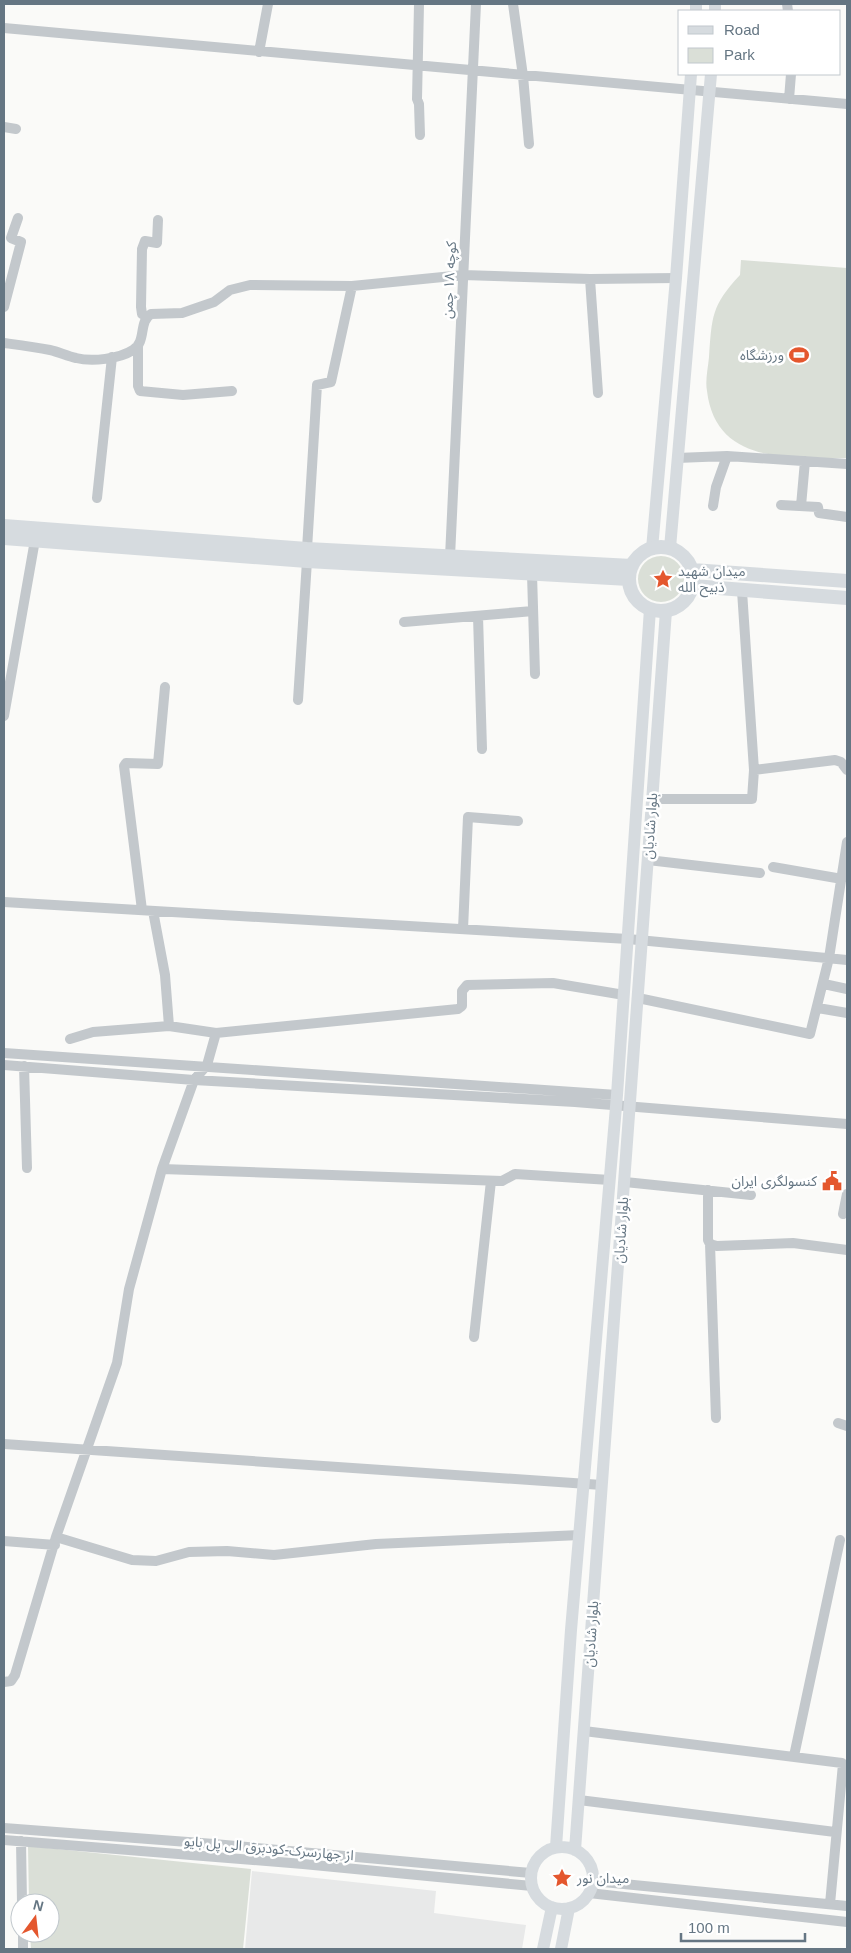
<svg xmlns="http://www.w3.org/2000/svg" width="851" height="1953" font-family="Helvetica,'Noto Sans Arabic',sans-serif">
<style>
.built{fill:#e8e9e9}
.green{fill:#dadfd7}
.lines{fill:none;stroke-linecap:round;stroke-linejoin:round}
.minor{stroke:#c3c8cc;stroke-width:10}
.major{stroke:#d6dbdf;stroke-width:12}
.highway{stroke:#d6dbdf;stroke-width:14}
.labels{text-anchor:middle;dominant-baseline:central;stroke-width:5;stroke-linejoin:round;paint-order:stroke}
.street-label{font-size:14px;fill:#657683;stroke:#fff}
.poi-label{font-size:14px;fill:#657683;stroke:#fff;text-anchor:end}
</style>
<rect width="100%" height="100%" fill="#fafaf8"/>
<!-- built -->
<path class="built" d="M252,1871L436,1891L434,1913L526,1925L522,1949H245Z"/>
<!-- green -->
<path class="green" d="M741,260L847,268V458C792,457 716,466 707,391C705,381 708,368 709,357C712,317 711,306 740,275Z
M638 579a23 23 0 1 1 46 0a23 23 0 1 1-46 0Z
M28,1846L251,1869L243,1949H31L30,1933H50V1903H29Z"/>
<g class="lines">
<!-- minor -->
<path class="minor" d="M419,4L417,99L419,104L420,135
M513,4L523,76L529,144
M787,4L788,11
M4,28L847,104
M259,52L268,4
M789,99L791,74
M4,127L16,129
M590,279L598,393
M4,307L20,246L21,242L11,238L18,218
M147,317L142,314L141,307L142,249L145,241L157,243L158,220
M4,343C19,345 35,347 50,350C59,352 67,356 76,358C92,362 119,359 133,350C147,341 138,322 151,314L182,313L214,302L230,290L250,285L352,286L463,275L590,279L676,278
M138,345V386L140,391L183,395L232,391
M677,458L727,456L847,464
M97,498L112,357
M781,505L818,507L819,513L847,517
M713,506L716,487L727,456
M801,506L805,461
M307,549L317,385L331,382L352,286
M450,557L476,4
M532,574L535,674
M742,591L754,770L835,760L841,762L847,770
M478,616L482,749
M404,622L533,611
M298,700L307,561
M4,716L35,540
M652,799H752L754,770
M648,860L760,873
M773,867L842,879
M4,902L628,939L847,960
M142,910L124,766L126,763L158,764L165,687
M153,911L165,975L169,1026L216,1033
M463,929L468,817L518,821
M824,984L847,989
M638,998L810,1034L829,958L847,842
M818,1008L847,1013
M70,1039L93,1032L169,1026
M4,1053L617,1095
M4,1065L194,1080L575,1102L847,1124
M24,1066L27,1168
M162,1169L502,1181L515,1174L610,1180
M625,1182L751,1195
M708,1190V1240L710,1244L717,1246L793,1243L847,1250
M843,1214L847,1194
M710,1244L716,1418
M474,1337L491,1181
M838,1423L847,1426
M4,1444L602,1485
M56,1537L132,1560L156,1561L189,1552L227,1551L274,1555L376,1544L580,1535
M4,1541L55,1545
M4,1682L11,1681L15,1675L56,1537L117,1363L129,1289L162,1169L194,1080L207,1065L216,1033L458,1009L462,1006V991L467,985L553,983L624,995
M584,1731L842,1763L843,1764L830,1904
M794,1756L840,1540
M579,1800L835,1832
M4,1828L214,1844L531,1873
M4,1840L303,1864L532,1886
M21,1841L22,1903
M593,1881L847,1906
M589,1893L847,1922
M23,1933V1949"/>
<!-- major -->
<path class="major" d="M696,11V4
M715,11V4
M670,548L711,74
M652,549L676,278L691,74
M556,1847L571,1630L617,1095L650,609
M531 1878a31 31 0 1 1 62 0a31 31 0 1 1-62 0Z
M575,1850L666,611
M543,1949L552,1907
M561,1949L569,1908"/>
<!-- highway -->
<path class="highway" d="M4,526L307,549L632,566
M4,538L307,561L629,579
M629 579a32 32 0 1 1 64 0a32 32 0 1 1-64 0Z
M692,570L847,581
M693,586L847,598"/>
</g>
<!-- icons -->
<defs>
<symbol id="stadium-bare" viewBox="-9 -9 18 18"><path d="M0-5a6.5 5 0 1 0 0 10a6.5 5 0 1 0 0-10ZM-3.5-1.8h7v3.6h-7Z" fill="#e4572e" stroke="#fff" stroke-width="2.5" paint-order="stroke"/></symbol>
<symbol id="sight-bare" viewBox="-9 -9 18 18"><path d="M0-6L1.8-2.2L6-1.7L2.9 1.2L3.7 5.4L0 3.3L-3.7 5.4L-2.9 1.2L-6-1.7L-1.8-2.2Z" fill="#e4572e" stroke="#fff" stroke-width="2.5" paint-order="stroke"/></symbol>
<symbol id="civic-bare" viewBox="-9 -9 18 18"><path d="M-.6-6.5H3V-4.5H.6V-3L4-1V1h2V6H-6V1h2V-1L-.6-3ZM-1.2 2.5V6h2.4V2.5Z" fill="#e4572e" stroke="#fff" stroke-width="2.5" paint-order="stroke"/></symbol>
</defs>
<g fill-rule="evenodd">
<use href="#stadium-bare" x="785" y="341" width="28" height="28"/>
<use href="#sight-bare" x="649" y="565" width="28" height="28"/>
<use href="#civic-bare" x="818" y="1167" width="28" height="28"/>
<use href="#sight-bare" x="548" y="1864" width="28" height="28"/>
</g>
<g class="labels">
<!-- street labels -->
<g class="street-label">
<text transform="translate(449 280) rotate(-87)">كوچه ١٨ چمن</text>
<text transform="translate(650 826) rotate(-86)">بلوار شادیان</text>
<text transform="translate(621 1230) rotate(-86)">بلوار شادیان</text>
<text transform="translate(591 1634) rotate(-86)">بلوار شادیان</text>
<text transform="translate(269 1848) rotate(5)">از جهارسرک-کودبرق الی پل بایو</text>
</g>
<!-- poi labels -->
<g class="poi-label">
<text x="784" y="355">ورزشگاه</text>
<text x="678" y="571" text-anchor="start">میدان شهید<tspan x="678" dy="16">ذبیح الله</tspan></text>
<text x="817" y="1181">کنسولگری ایران</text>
<text x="577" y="1878" text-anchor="start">میدان نور</text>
</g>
</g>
<!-- border -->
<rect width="851" height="1953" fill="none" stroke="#657683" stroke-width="10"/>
<!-- legend -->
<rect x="678" y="10" width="162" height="65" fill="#ffffff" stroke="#c1c8cd"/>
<rect x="688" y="26" width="25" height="8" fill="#d6dbdf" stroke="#c1c8cd"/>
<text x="724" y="35" font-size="15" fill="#657683">Road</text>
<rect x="688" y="48" width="25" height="15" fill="#dadfd7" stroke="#c1c8cd"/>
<text x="724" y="60" font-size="15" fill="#657683">Park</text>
<!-- north arrow -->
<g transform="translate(35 1918) rotate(15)"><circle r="24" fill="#ffffff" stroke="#c1c8cd"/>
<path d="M0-4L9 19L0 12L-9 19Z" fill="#e4572e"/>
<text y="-8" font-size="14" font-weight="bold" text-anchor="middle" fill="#657683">N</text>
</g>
<!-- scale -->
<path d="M681 1933v8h124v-8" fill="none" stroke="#657683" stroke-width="2.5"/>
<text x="688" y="1933" font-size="15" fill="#657683" stroke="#ffffff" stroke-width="4" paint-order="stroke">100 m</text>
</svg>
